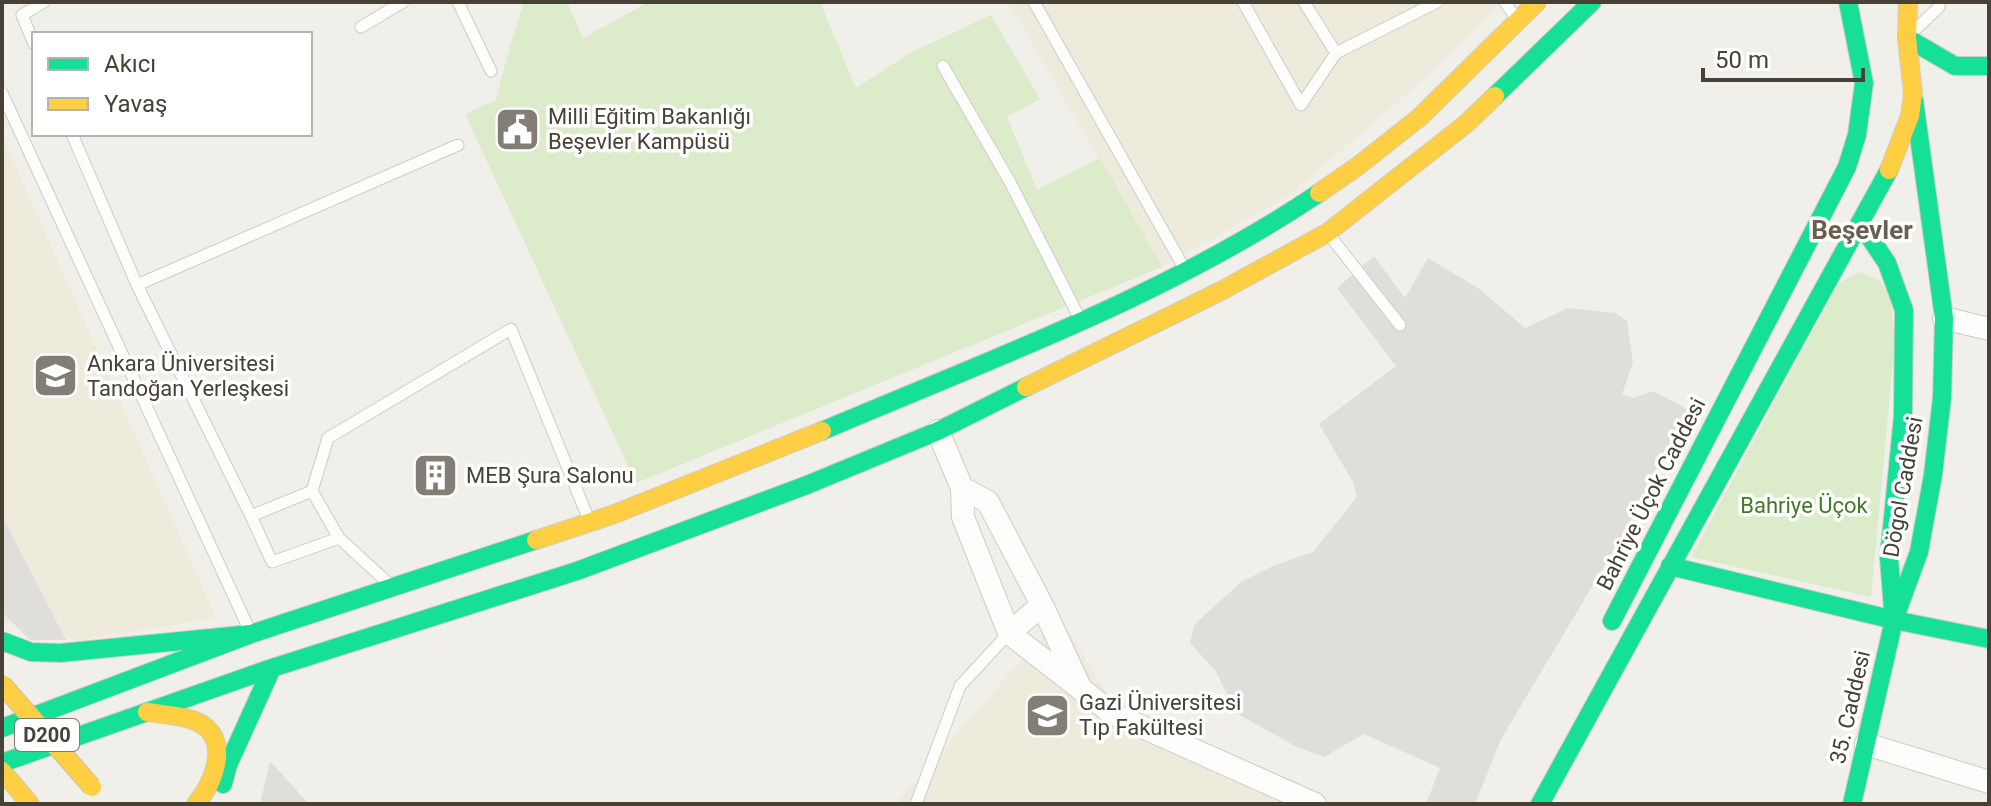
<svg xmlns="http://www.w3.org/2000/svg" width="1991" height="806" font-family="Roboto,sans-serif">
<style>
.education{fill:#eeeadc}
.green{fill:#dcebca}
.parking{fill:#dfdeda}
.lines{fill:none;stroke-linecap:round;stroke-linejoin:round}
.lane-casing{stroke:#ceccc7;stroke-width:13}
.street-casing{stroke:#ceccc7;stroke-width:24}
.fast-casing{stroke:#d0ccc1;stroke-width:20}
.slow-casing{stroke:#d0ccc1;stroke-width:20}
.lane{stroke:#fdfdfc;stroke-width:11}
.street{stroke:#fdfdfc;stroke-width:22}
.fast{stroke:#16e098;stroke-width:18}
.slow{stroke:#ffcf43;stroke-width:18}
.slow-bridge-casing{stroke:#c8bda5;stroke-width:20;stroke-linecap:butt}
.slow-bridge{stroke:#ffcf43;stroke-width:18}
.labels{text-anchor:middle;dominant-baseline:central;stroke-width:7;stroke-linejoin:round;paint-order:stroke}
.shield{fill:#fff;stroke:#7e7a72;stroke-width:2}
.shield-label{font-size:20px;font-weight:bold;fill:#474136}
.poi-label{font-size:22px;fill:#474136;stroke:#fff;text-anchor:start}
.street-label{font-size:22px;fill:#474136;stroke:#fff}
.park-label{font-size:22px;fill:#437928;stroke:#fff}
.quarter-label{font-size:26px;font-weight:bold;fill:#6a5f4d;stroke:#fff}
</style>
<rect width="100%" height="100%" fill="#f0efea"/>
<!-- education -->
<path class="education" d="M1008,2H1502L1476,30L1389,110L1285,198L1162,267Z
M2,135L216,618L80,640L2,622Z
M1061,618L1102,687L1144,742L1287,804H896L1010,673Z"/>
<!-- green -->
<path class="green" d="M524,2H567L583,38L649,2H820L856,88L910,53L991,15L1040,99L1007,117L1037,190L1100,158L1162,267L636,483L465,114L496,100L509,50Z
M1859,272L1880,281L1890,296L1895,340L1871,597L1691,557L1838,284Z"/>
<!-- parking -->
<path class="parking" d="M1374,256L1405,298L1428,258L1478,288L1525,328L1568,308L1615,313L1627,321L1633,363L1622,394L1633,398L1653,391L1691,411L1621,538L1501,739L1475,804H1426L1440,768L1364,734L1324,757L1295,746L1229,709L1228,696L1215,670L1190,643L1194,625L1241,582L1273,566L1313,552L1357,497L1353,482L1319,424L1396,366L1337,288Z
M2,516L66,640H30L2,612Z
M270,761L309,804H260Z"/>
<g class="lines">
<defs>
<path id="lane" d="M458,2L491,71
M1034,2L1183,266
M1243,2L1301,105L1336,53L1437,2
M1304,2L1336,53
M1505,2L1517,20
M361,27L403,2
M1917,28L1939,7V2
M34,44L22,15L44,2
M943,66L1010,182L1080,319
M2,93L248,627
M72,134L137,285L458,145
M1330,236L1400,325
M137,285L251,516
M312,491L328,438L511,329L589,520
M339,538L272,562L251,516L312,491L339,538L387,582
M916,804L960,686L1009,633"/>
<path id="street" d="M1944,318L1989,329
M938,431L962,488L963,517L1009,633L1113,714L1315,804
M962,488L988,502L1042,605L1079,685
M1009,633L1042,605
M1866,744L1989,782"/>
<path id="fast" d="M1907,38L1955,66H1989
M1495,96L1592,2
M1860,223L1887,263L1904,310L1903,416L1889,558L1893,609
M822,431C991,359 1166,296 1319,193
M1670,566L1894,620L1989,639
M1612,621L1847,167L1857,135L1864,83L1848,2
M2,641L31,652L60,653L251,634
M2,728L251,634L536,540
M2,763L272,668L577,571L807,485L938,431L1026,387
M223,784L228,765L272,668
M1540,804L1889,170
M1852,804L1894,620L1919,552L1933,475L1942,398L1944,318L1914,100"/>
<path id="slow" d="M1889,170L1910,116L1913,94L1907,38L1908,2
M1319,193L1358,166L1420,117L1537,2
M1026,387L1219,292L1327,233L1467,123L1495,96
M536,540L612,515L822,431
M147,712C165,715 187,715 203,725C230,743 213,785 196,804
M2,771L30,804"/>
</defs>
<!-- lane casing -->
<use href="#lane" class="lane-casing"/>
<!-- street casing -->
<use href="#street" class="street-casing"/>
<!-- fast casing -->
<use href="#fast" class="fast-casing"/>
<!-- slow casing -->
<use href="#slow" class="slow-casing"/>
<!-- lane -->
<use href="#lane" class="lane"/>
<!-- street -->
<use href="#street" class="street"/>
<!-- fast -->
<use href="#fast" class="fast"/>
<!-- slow -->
<use href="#slow" class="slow"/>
<defs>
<path id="slow-bridge" d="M2,684L92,787"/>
</defs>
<!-- slow-bridge casing -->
<use href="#slow-bridge" class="slow-bridge-casing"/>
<!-- slow-bridge -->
<use href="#slow-bridge" class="slow-bridge"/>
</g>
<!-- icons -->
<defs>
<symbol id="civic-square" viewBox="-11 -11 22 22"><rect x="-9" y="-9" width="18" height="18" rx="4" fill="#827e75" stroke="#fff"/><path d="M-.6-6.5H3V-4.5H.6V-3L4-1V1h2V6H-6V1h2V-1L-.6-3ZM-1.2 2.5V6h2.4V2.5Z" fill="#fff"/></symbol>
<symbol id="university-square" viewBox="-11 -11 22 22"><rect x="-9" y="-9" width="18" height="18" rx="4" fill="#827e75" stroke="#fff"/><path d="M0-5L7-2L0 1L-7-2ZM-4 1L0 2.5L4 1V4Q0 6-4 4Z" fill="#fff"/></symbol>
<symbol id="building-square" viewBox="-11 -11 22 22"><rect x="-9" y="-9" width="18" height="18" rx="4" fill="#827e75" stroke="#fff"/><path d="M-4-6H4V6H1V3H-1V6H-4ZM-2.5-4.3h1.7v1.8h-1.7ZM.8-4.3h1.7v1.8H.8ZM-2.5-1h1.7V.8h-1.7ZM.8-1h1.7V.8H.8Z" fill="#fff"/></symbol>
</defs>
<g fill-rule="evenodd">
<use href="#civic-square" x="492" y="104" width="51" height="51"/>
<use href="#university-square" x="30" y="350" width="51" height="51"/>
<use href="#building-square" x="410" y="450" width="51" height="51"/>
<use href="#university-square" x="1022" y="690" width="51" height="51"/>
</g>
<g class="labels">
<!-- shield labels -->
<rect class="shield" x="15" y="719" width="64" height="32" rx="6"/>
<g class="shield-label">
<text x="47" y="735">D200</text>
</g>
<!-- poi labels -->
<g class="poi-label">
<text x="548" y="116">Milli Eğitim Bakanlığı<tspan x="548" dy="25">Beşevler Kampüsü</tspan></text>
<text x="87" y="363">Ankara Üniversitesi<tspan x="87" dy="25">Tandoğan Yerleşkesi</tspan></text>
<text x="466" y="475">MEB Şura Salonu</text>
<text x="1079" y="702">Gazi Üniversitesi<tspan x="1079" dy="25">Tıp Fakültesi</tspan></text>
</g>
<!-- street labels -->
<g class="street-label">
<text transform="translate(1903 487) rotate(-80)">Dögol Caddesi</text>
<text transform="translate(1651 494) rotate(-63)">Bahriye Üçok Caddesi</text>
<text transform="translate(1850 707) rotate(-77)">35. Caddesi</text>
</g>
<!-- park labels -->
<g class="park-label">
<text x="1804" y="505">Bahriye Üçok</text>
</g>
<!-- quarter labels -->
<g class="quarter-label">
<text x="1862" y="230">Beşevler</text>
</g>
</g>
<!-- border -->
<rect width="1991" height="806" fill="none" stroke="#474136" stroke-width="8"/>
<!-- legend -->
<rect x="32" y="32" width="280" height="104" fill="#ffffff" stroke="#b5b3af" stroke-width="2"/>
<rect x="48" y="58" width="40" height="12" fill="#16e098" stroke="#b5b3af" stroke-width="2"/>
<text x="104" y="72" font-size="24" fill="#474136">Akıcı</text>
<rect x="48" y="98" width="40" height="12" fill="#ffcf43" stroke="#b5b3af" stroke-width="2"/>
<text x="104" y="112" font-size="24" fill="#474136">Yavaş</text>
<!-- scale -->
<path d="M1703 68v12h160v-12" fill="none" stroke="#474136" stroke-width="4"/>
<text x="1715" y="68" font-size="24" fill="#474136" stroke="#ffffff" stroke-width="6" paint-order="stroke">50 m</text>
</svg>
